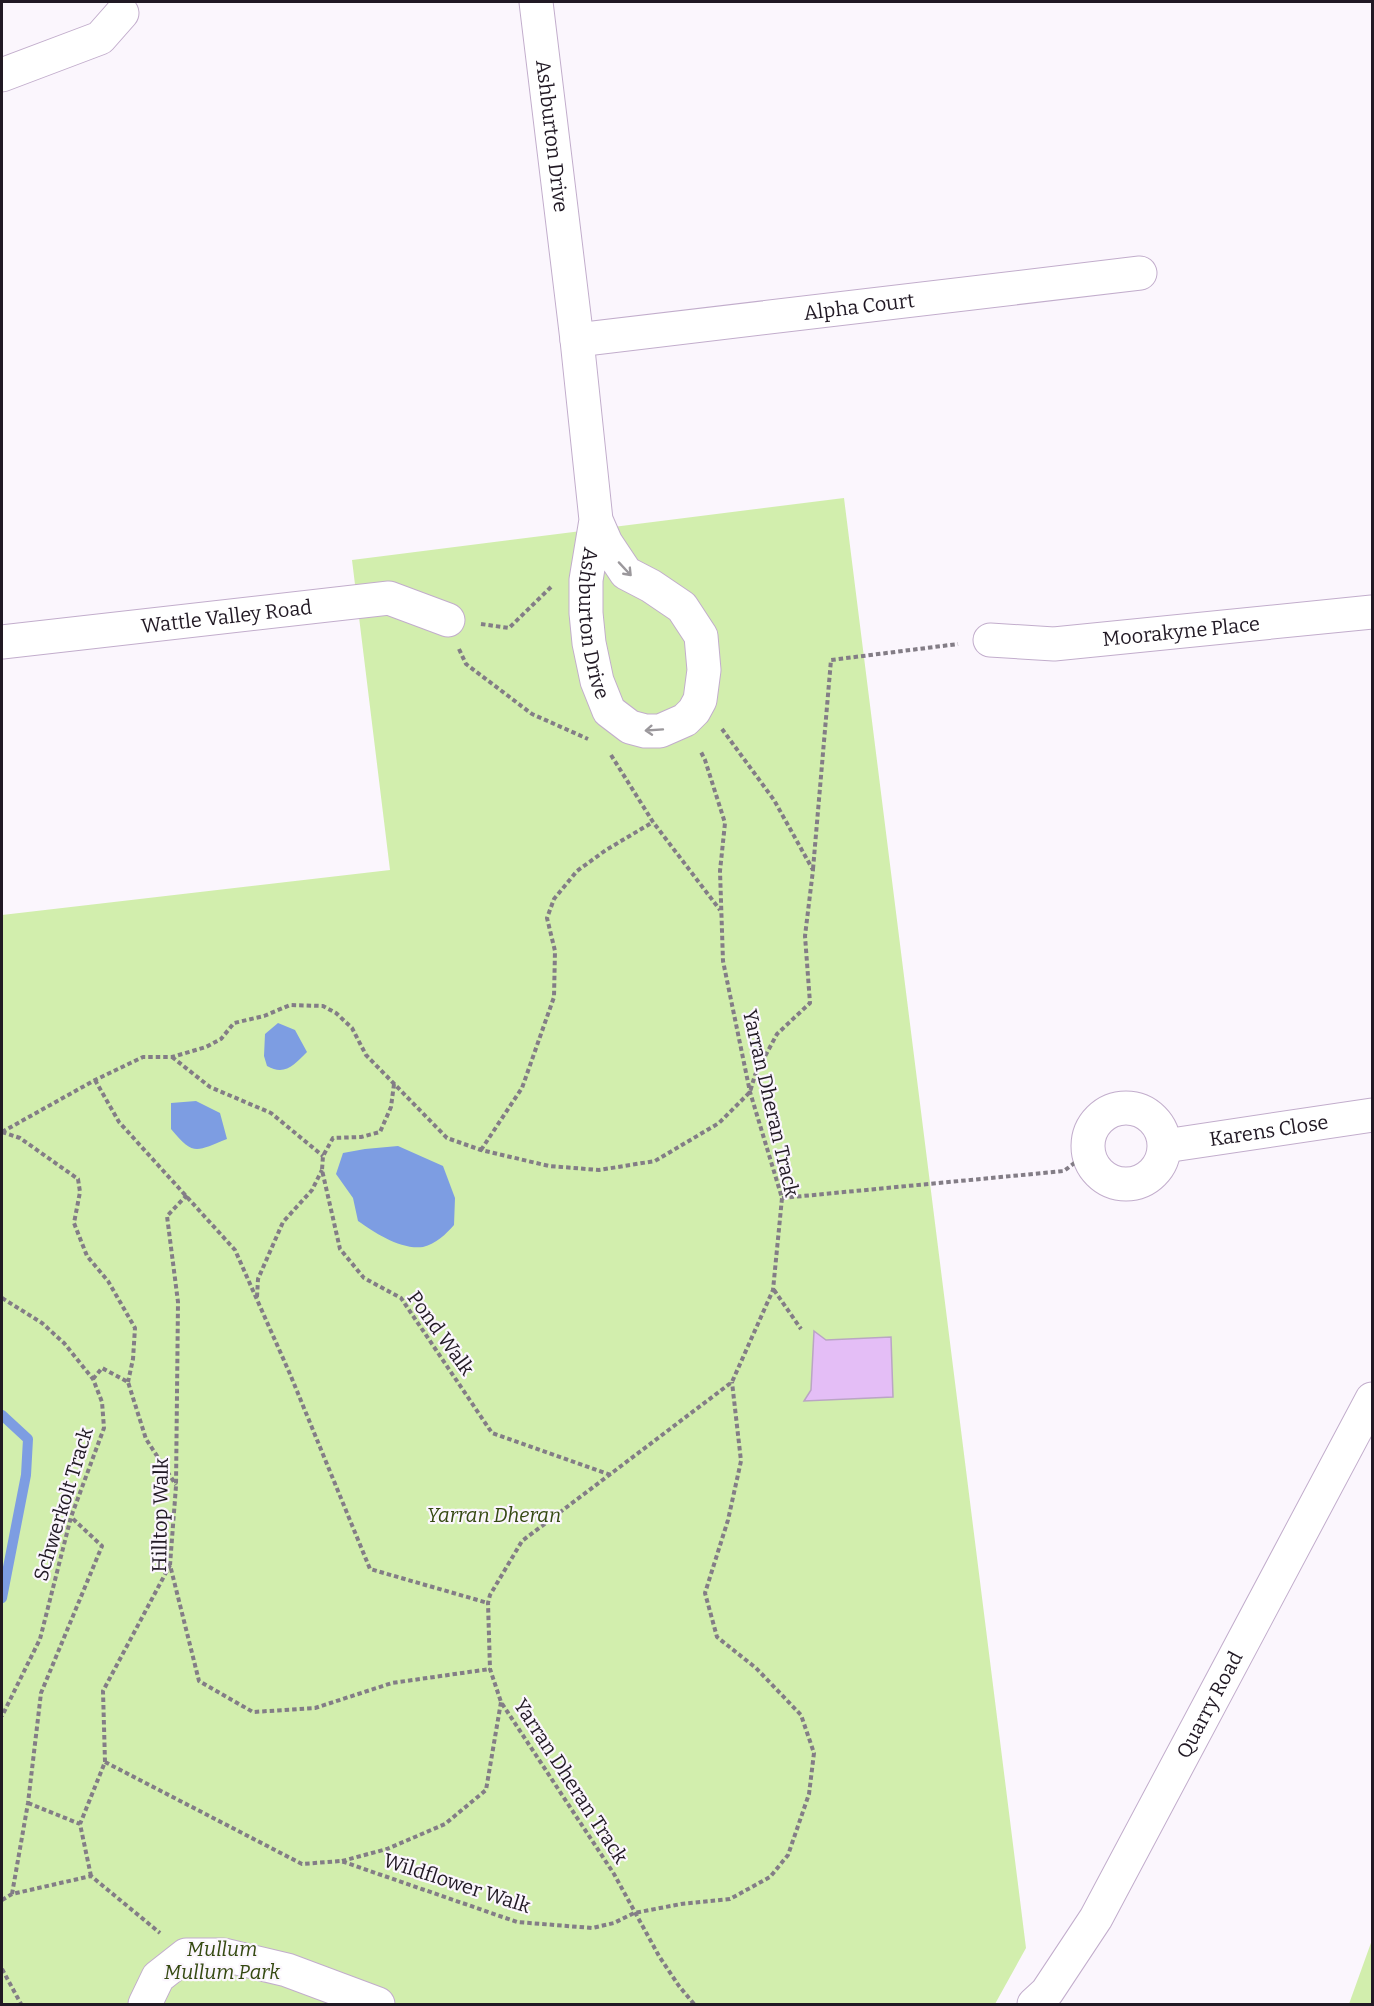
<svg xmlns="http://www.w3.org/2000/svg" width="1374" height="2006" font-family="Bitter,serif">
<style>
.green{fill:#d2eead}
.water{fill:#7d9de2}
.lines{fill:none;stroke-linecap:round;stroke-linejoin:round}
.stream{stroke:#7d9de2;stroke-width:10}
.building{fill:#e4bef6;stroke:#baa5c4;stroke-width:1.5}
.minor-casing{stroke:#c2adcc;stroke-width:35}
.path{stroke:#837d86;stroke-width:4;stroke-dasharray:4.5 3;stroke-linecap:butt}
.minor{stroke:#fff;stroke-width:33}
.oneway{stroke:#9b989c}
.labels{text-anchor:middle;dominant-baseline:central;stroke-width:4.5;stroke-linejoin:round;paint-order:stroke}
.street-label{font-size:20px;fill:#211924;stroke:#fbf6fd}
.park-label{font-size:20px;font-style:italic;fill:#354911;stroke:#fbf6fd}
</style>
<rect width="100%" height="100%" fill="#fbf6fd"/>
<!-- green -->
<path class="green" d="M844,498L1026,1948L995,2004H2V915L390,870L352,560Z
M1372,1940V2004H1349Z"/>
<!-- water -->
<path class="water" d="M278,1023L295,1030L307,1052C294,1065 285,1076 267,1066L264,1056L265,1034Z
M196,1101L220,1113L227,1139C196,1151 194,1157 171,1129V1103Z
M398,1146L443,1166L455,1198L454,1225C446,1234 436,1244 423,1247C401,1250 375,1233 358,1221L353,1198L336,1174L343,1153L365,1149Z"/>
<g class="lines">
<!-- stream -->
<path class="stream" d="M2,1415L28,1439L26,1475L2,1598"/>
</g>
<!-- building -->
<path class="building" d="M814,1331L826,1340L891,1337L893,1397L804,1401L811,1390Z"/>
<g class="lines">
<defs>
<g id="minor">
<path id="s1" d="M536,2L577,340L596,520L586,580V613L589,643L597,681L609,711L630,727L645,731H660L685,720L694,711L700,700L704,670L701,636L682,607L651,586L626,573L606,543L596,520"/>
<path d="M2,75L100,38L122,13"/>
<path id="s2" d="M577,340L1140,273"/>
<path id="s3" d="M990,640L1054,644L1372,612"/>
<path id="s4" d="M2,642L389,598L448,620"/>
<circle cx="1126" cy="1146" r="38"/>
<path id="s5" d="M1165,1146L1372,1115"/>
<path d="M145,2004L158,1977L186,1955H224L287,1970L378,2004"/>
<path id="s6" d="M1034,2004L1047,1992L1096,1918L1372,1399"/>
</g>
</defs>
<!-- minor casing -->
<use href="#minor" class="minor-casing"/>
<!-- path -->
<path class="path" d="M481,624L509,628L552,586
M459,649L466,664L532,714L588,739
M611,755L653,822L720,910
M813,869L831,660L958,644
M172,1057L210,1087L271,1113L323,1156
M95,1080L119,1122L235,1250L290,1374L370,1569L488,1603
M394,1084L391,1107L380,1132L361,1137L333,1138L323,1156L322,1170L340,1249L364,1278L401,1298L492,1433L611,1475
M2,1132L95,1080L143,1057H172L206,1047L221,1039L234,1023L264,1016L290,1005L323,1006L336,1013L352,1028L366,1055L447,1138L481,1150L549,1166L599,1170L655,1161L719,1123L750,1092L755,1075L777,1034L810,1003L805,936L813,870L774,800L722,729
M2,1132L20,1138L78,1179L80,1192L74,1223L87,1256L108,1281L135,1328L133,1359L128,1382
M481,1150L522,1088L554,997L555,951L547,918L554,899L577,871L606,850L653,822
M187,1195L167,1216L178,1302L176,1486L170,1565L199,1681L253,1712L315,1708L392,1683L490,1669
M782,1198L1064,1171L1089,1152
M774,1290L801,1329
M257,1297L258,1279L283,1222L312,1190L322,1170
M2,1298L42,1323L64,1343L93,1379L102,1402L104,1428L71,1517L40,1639L2,1716
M93,1379L102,1368L128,1382L146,1439L176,1485
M105,1762L302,1864L341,1861L517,1922L592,1928L614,1923L634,1913L681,1904L730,1899L770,1877L788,1855L809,1794L814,1753L801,1715L756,1668L717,1637L705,1593L728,1520L741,1461L732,1382
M28,1803L80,1824
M342,1861L387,1849L445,1824L486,1790L501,1702
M91,1876L80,1824L105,1762L103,1691L170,1565
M12,1894L28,1803L41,1693L102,1546L71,1517
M2,1900L12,1894L91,1876L160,1933
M2,1969L21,2004
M694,2004L679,1986L659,1956L614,1874L501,1702L490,1669L488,1603L490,1595L522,1541L732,1382L773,1290L782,1198L750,1092L723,961L720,871L725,823L705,760L700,750"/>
<!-- minor -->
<use href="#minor" class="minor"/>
</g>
<!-- one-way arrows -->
<defs><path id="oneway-shaft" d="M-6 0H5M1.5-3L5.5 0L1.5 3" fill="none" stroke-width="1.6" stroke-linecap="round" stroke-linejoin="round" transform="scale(1.5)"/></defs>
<g class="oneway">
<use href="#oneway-shaft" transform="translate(625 569) rotate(47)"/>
<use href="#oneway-shaft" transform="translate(654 730) rotate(176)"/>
</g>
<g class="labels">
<!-- street labels -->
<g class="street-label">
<text stroke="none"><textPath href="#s1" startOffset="135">Ashburton Drive</textPath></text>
<text stroke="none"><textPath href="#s2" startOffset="284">Alpha Court</textPath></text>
<text stroke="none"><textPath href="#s4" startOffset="226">Wattle Valley Road</textPath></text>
<text stroke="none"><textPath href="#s1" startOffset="626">Ashburton Drive</textPath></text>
<text stroke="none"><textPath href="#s3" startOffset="192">Moorakyne Place</textPath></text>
<text transform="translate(771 1103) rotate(77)">Yarran Dheran Track</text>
<text stroke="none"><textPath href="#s5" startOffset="105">Karens Close</textPath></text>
<text transform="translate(441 1333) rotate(54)">Pond Walk</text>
<text transform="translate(63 1504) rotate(-73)">Schwerkolt Track</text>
<text transform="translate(160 1515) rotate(-89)">Hilltop Walk</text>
<text stroke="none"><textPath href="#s6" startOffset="348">Quarry Road</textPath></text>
<text transform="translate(571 1781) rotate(57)">Yarran Dheran Track</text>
<text transform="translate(457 1883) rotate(18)">Wildflower Walk</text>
</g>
<!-- park labels -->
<g class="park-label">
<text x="494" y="1515">Yarran Dheran</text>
<text x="222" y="1949">Mullum<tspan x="222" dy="23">Mullum Park</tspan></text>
</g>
</g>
<!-- border -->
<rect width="1374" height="2006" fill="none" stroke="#211924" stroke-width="6"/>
</svg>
